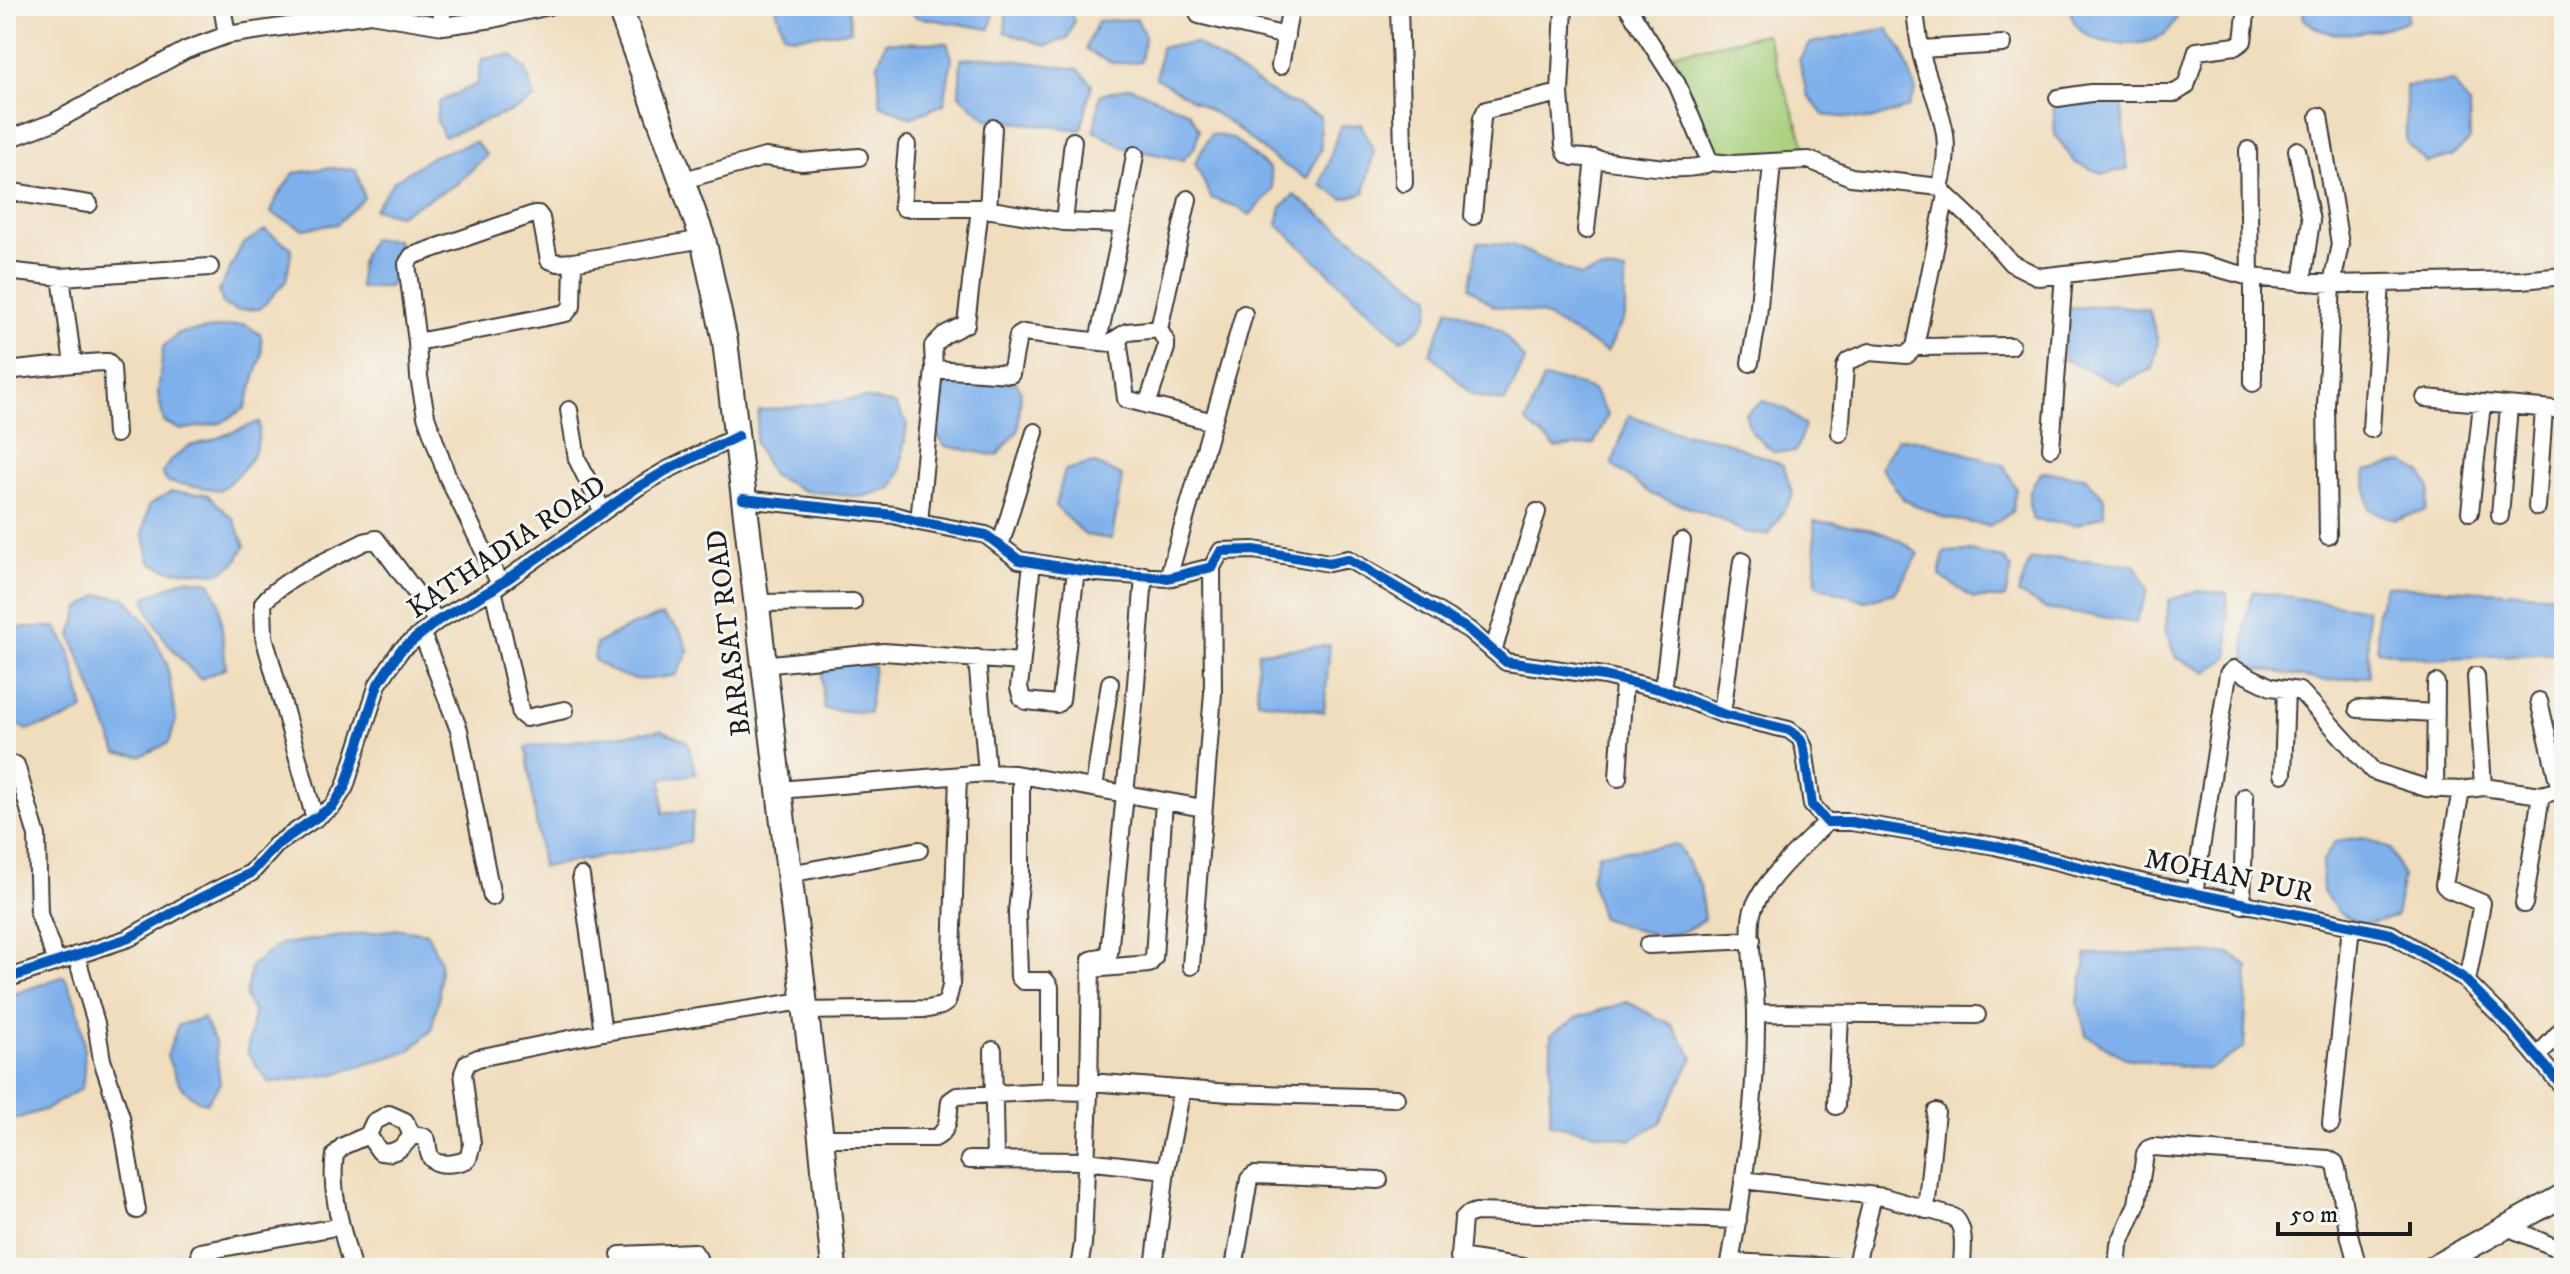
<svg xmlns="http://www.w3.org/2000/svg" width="2570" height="1274" font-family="'IM FELL DW Pica',serif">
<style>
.green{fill:#a7cf7a;stroke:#62764b;stroke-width:2}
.water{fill:#7fb0eb;stroke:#4e6684;stroke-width:2}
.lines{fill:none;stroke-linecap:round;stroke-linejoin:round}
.street-casing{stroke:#3c3934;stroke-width:20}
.secondary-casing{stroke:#3c3934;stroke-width:26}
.primary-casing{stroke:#3c3934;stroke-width:28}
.street{stroke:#fff;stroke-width:16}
.secondary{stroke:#fff;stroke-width:22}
.primary{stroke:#fff;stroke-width:24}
.cycleway-casing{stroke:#f6f6f2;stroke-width:15}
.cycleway{stroke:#0057b8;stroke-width:10}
.labels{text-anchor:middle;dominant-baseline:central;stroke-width:6;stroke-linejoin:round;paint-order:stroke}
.street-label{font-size:28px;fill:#1c1c1c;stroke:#f6f6f2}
</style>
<rect width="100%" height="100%" fill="#f6f6f2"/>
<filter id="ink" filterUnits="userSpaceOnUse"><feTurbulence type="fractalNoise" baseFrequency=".0125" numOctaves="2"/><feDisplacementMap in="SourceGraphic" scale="16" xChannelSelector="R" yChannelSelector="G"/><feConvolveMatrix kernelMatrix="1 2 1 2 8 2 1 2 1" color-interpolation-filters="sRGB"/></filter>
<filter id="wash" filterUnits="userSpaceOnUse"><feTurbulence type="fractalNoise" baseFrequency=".006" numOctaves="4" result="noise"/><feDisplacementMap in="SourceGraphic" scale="32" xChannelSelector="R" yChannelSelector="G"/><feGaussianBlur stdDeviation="1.8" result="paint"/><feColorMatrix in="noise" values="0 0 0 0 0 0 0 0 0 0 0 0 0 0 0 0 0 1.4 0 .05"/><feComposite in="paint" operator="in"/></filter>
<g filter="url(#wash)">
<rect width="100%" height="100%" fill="#f0ddbd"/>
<!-- green -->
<path class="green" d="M1766,34L1807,151L1718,155L1673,53Z"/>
<!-- water -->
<path class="water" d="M783,6H848L851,31L793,37L784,34L776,9Z
M906,6H995L990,29L916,17Z
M1007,6H1068L1074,21L1068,38L1047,46L1005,32Z
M2068,6H2181L2182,9C2177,17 2171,31 2163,35C2142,49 2097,46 2079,29C2073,23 2071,13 2068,6Z
M2302,6H2408V20C2388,29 2341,39 2320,30C2315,28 2309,23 2304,19Z
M1137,19L1145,37L1141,61C1119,65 1104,64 1086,48L1098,21Z
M1887,28L1902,50L1916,91L1908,108L1870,120L1823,115L1807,94L1799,60L1811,43Z
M886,42L947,43L952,58L944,104L911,118L880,104L878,64Z
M1196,43L1277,96L1320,116L1321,149L1307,179L1277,161L1226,120L1156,78L1161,47Z
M511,55L526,70L535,98L517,109L444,137L436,118L439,102L477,84L482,59Z
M991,57L1078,69L1092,84L1081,130L987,119L959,95L961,59Z
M2453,82L2469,104L2470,140L2452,156L2427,163L2406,142V86Z
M1130,87L1189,112L1199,130L1195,147L1183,160L1125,148L1094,131L1100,95Z
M2121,97L2128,169L2104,174L2075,163L2055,135L2053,99Z
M1361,124L1374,151L1364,193L1343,199L1321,185L1340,126Z
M1211,134L1232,138L1270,169L1273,190L1250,215L1237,207L1211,198L1195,163Z
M475,142L487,155L457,184L399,215L374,209L394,181L433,156Z
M327,168L356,170L364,198L337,224L303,229L271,213L277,197L294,173Z
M1294,195L1431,297C1430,321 1422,330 1401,340L1277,224L1281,207Z
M265,230L292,248L286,281L260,309L236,310L223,305L219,291L242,245Z
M371,239L397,240L401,267L389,287L360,288V263Z
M1478,242L1512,245L1580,276L1600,270L1625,272V316L1607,352L1541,314L1494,306L1469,287Z
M2114,305L2149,310L2158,342L2152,369L2119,384L2063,359L2068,308Z
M1449,308L1501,330L1525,361L1505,402L1472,395L1430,353Z
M245,324L261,335L262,355L245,408L221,423L181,430L164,422L158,394L163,347L179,333Z
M947,377L1017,383L1021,392L1018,431L997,456L945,446L932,428L936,385Z
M1543,379L1567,381L1593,390L1608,415L1594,444L1556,448L1526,422Z
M865,398L895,404L907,423L901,470L892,488L862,497L804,491L772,475L755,443L759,411Z
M1763,401L1788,410L1805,426L1795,452H1774L1751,432L1745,414Z
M1629,415L1677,432L1721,440L1783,465L1793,495L1769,535L1744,532L1716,517L1651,494L1612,465Z
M259,422C262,453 243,472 220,490L167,482L162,473L170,461L189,446L209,441Z
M1898,438L1926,441L2004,465L2016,489L2012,512L1989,526L1945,518L1904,500L1881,467Z
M2404,462L2421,473L2430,489L2425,511L2394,520L2369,509L2365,471Z
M1093,463L1122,476L1112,539L1085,535L1055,506L1065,470Z
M2042,472L2085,477L2104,498V515L2076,525L2033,520C2026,499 2027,489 2042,472Z
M171,492L207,494L234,520L245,546L236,562L220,573L168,570L150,562L143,532L149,505Z
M1814,521C1854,526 1888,527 1919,554L1895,593L1865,601L1816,585Z
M1970,551L2003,558L2012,568L2005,598H1973L1940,576L1944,552Z
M2060,558L2136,565L2148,589L2136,622L2045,609L2018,593L2030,560Z
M185,579L210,582L219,602L226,668L200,679C178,657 152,629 145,598Z
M2386,586L2564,595V650L2559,653L2429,659L2377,650V612Z
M2197,591L2227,593L2229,657L2207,672L2176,658L2165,631L2169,600Z
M2254,591L2367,609L2369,676L2327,681L2247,667C2243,641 2243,616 2254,591Z
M99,595L125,598L149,626L167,664L176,720L169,743L141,756L117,753L71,635L80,608Z
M662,615L680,631L689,652L676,675C638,682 628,683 594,660L596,644L630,626Z
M25,627H56L70,651L84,710L61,721L26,730L6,717V631Z
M1330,645L1324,712L1257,701L1258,652Z
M821,660L874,666L869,713L824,709Z
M661,730L687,741L696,774L662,779L663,813L694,811L689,842L542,867L526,747Z
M2364,837L2391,849L2403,876L2396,917L2361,925L2339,913L2323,892L2322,863L2335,841Z
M1678,845L1700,885L1704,919C1669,948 1638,930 1601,918L1591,877L1599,853Z
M399,929L427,933L440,961L439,997L431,1031L409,1051L335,1074L269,1083L247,1052L254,1013L245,997L251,966L280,944Z
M2177,953L2231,954L2248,967L2244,1048L2208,1070L2125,1058L2086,1035L2078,1002L2087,954Z
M64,976C83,1009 88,1051 82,1088L47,1109L6,1122V997Z
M1627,1002L1672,1025L1693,1057L1660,1123L1630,1140L1550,1124L1551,1034L1578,1017Z
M203,1018L215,1042L220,1084L206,1103C180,1094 176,1079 167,1056L178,1025Z
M690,1254L692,1268H543V1265Z"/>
</g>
<g filter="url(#ink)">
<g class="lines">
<defs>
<path id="street" d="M222,6L227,35
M441,6L443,26
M1197,6L1199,15L1286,36
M1399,6L1404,183
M1627,6L1677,84L1710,162L1733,164L1809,160L1851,177L1940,187
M1914,6C1917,23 1918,40 1922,57C1936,109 1956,130 1940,187
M1921,49L2003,44
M1280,66L1291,6
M1560,93L1564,146L1567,154L1573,157C1604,158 1688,178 1710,162
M2058,98L2091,93H2175L2186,86L2197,51L2236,46L2243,41L2247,6
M2319,116L2340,244L2332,284L2326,406L2328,536
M6,140L54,122L186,50L227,35L370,14L443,26L493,19L549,6
M907,145L902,206L904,208H980L1064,222L1123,224
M2248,150L2250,277
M2297,150L2311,221L2302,282
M684,180L765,157L802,162L859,157
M1940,187L1946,195L1978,225L2011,263L2039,277L2179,261L2199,263L2250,277L2332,284L2522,280L2564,276
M6,191L89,204
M988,210L993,128
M1473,216L1482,118L1486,110L1560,93L1564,6
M1064,222L1073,141
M1586,230L1594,158
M6,271L61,277L210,267
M61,277L73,364L104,362H108L112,368L116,434
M1118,338L1126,399L1213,422
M1098,341L1123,224L1135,155
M417,342L566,313L572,306L573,262L703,239
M1915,347L2011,346
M1750,363L1758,317L1772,163
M934,369L1011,374L1018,336L1023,333L1110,343L1127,332L1159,329L1188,199
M6,371L73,364
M2253,383V277
M2425,398L2564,410
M1147,405L1166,348V342L1159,329
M569,410L577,459L602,510
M2371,429L2381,283
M1840,433L1845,367L1848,361L1870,352L1907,355L1915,347L1946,195
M2051,448L2064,274
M743,499L894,515L919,522L986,535L1019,560L1096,573L1168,578L1212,567L1221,551L1254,550L1329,563L1348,559L1469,630L1506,662L1604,676L1663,690L1722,714L1789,730L1800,738L1804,748L1812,805L1827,822
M2537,507L2544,409
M2470,512L2482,404
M2500,516L2509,406
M919,522L934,369L933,346L944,335L966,324L980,208
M1000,546L1035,432
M1032,562L1019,688L1022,698L1026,701L1057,704L1061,700L1076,569
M1168,578L1244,314
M500,584L447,476L426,416L419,377L417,342L407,264L412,256L534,214H538L541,218L549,260L558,263L573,262
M493,589L521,714L526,718L565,710
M756,603L853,602
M422,633L459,730L492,897
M1493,651L1537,512
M977,658L987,773
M763,665L884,652L1021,662
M2476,676L2483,787
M1663,690L1682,541
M2539,701L2560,790L2564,791
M2358,709L2436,713
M1722,714L1742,561
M16,765L37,836L39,914L56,961
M2283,774L2286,689
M1021,775V876L1017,911L1019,977L1023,981H1046L1050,987V1091
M1618,778L1624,681
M1094,788L1110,683
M2435,789L2436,683
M779,790L987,773L1015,774L1203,808
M2461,790L2444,885L2448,889L2482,903L2467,981
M315,819L264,637L263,603C282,578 336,557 364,542L376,539L437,621
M1827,822H1851L1995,846L2144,883L2391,934L2462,977L2508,1023L2564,1088
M789,874L919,850
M581,876L603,1032
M2194,894L2228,674L2234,669L2271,687L2299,691L2303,694L2373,771L2426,788L2461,790L2483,787L2541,795L2560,790
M2524,904L2541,795
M2242,905L2245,797
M1648,945L1752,940
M76,955L96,1023L102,1060L121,1117L137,1210
M1191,966L1213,693L1212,567
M1091,969L1149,964L1154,958L1164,801
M6,979L129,938L188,904L251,873L276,845L333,806L345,787L378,684L400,651L437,621L493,589L638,487L667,470L738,436
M804,1011L928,1009L941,1006L947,1002L951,986L958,776
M1756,1013L1977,1015
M993,1050L995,1160
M2537,1057L2564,1027
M1090,1082L1230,1093L1396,1098
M1836,1106L1840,1014
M2331,1124L2351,926
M368,1135L380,1152C395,1155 404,1147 412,1135L424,1137L427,1140C428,1146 428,1156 433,1160C441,1167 460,1163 468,1159L472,1144L463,1073L467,1063L478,1058L603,1032L803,1001
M821,1138H935C950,1131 948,1115 950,1101L957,1096L1050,1091L1089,1092
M969,1160L1086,1161L1166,1170L1154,1268
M1166,1170L1182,1089
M1743,1180L1884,1197L1954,1217C1967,1229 1962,1252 1962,1268
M1926,1210L1936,1112
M2507,1227L2564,1251
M200,1252L341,1226
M620,1255L694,1252L698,1258L700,1268
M1459,1257L1529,1268
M1730,1262L1855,1268L1873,1196
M352,1268C343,1233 329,1191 335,1155L343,1146L368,1135L374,1122L389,1114L405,1121L412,1135
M1079,1268L1083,1244L1089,1092L1091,960L1109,954L1136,684L1144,575
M1234,1268L1249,1179L1254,1175L1379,1180
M1459,1268L1463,1219L1467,1215L1476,1212L1738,1220
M1729,1268C1744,1185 1757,1098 1756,1013C1756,989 1746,930 1753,910C1763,880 1805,844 1827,822
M2117,1268L2119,1245L2137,1204L2145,1154L2148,1149L2153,1147L2328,1159L2335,1163L2337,1169L2348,1230L2358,1268"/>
<path id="secondary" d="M2432,1268L2564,1195"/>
<path id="primary" d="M619,6L703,239L725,341L821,1138L834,1268"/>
</defs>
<!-- street casing -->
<use href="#street" class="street-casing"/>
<!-- secondary casing -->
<use href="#secondary" class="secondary-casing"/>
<!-- primary casing -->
<use href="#primary" class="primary-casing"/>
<!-- street -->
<use href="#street" class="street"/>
<!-- secondary -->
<use href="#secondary" class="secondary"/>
<!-- primary -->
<use href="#primary" class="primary"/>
<defs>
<path id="cycleway" d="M743,499L894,515L919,522L986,535L1019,560L1096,573L1168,578L1212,567L1221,551L1254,550L1329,563L1348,559L1469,630L1506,662L1604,676L1663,690L1722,714L1789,730L1800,738L1804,748L1812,805L1827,822H1851L1995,846L2144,883L2391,934L2462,977L2508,1023L2564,1088
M6,979L129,938L188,904L251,873L276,845L333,806L345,787L378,684L400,651L437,621L493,589L638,487L667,470L738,436"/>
</defs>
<!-- cycleway casing -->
<use href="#cycleway" class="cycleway-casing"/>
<!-- cycleway -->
<use href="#cycleway" class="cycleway"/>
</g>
</g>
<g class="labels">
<!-- street labels -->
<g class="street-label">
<text transform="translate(507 547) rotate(-34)">KATHADIA ROAD</text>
<text transform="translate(729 633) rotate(-97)">BARASAT ROAD</text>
<text transform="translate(2229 876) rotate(12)">MOHAN PUR</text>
</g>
</g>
<!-- margin -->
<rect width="2570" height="1274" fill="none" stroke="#f6f6f2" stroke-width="32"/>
<!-- scale -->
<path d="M2278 1222v12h132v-12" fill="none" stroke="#1c1c1c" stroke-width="4"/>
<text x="2290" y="1222" font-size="24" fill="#1c1c1c" stroke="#f6f6f2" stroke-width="6" paint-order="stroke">50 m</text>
</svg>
